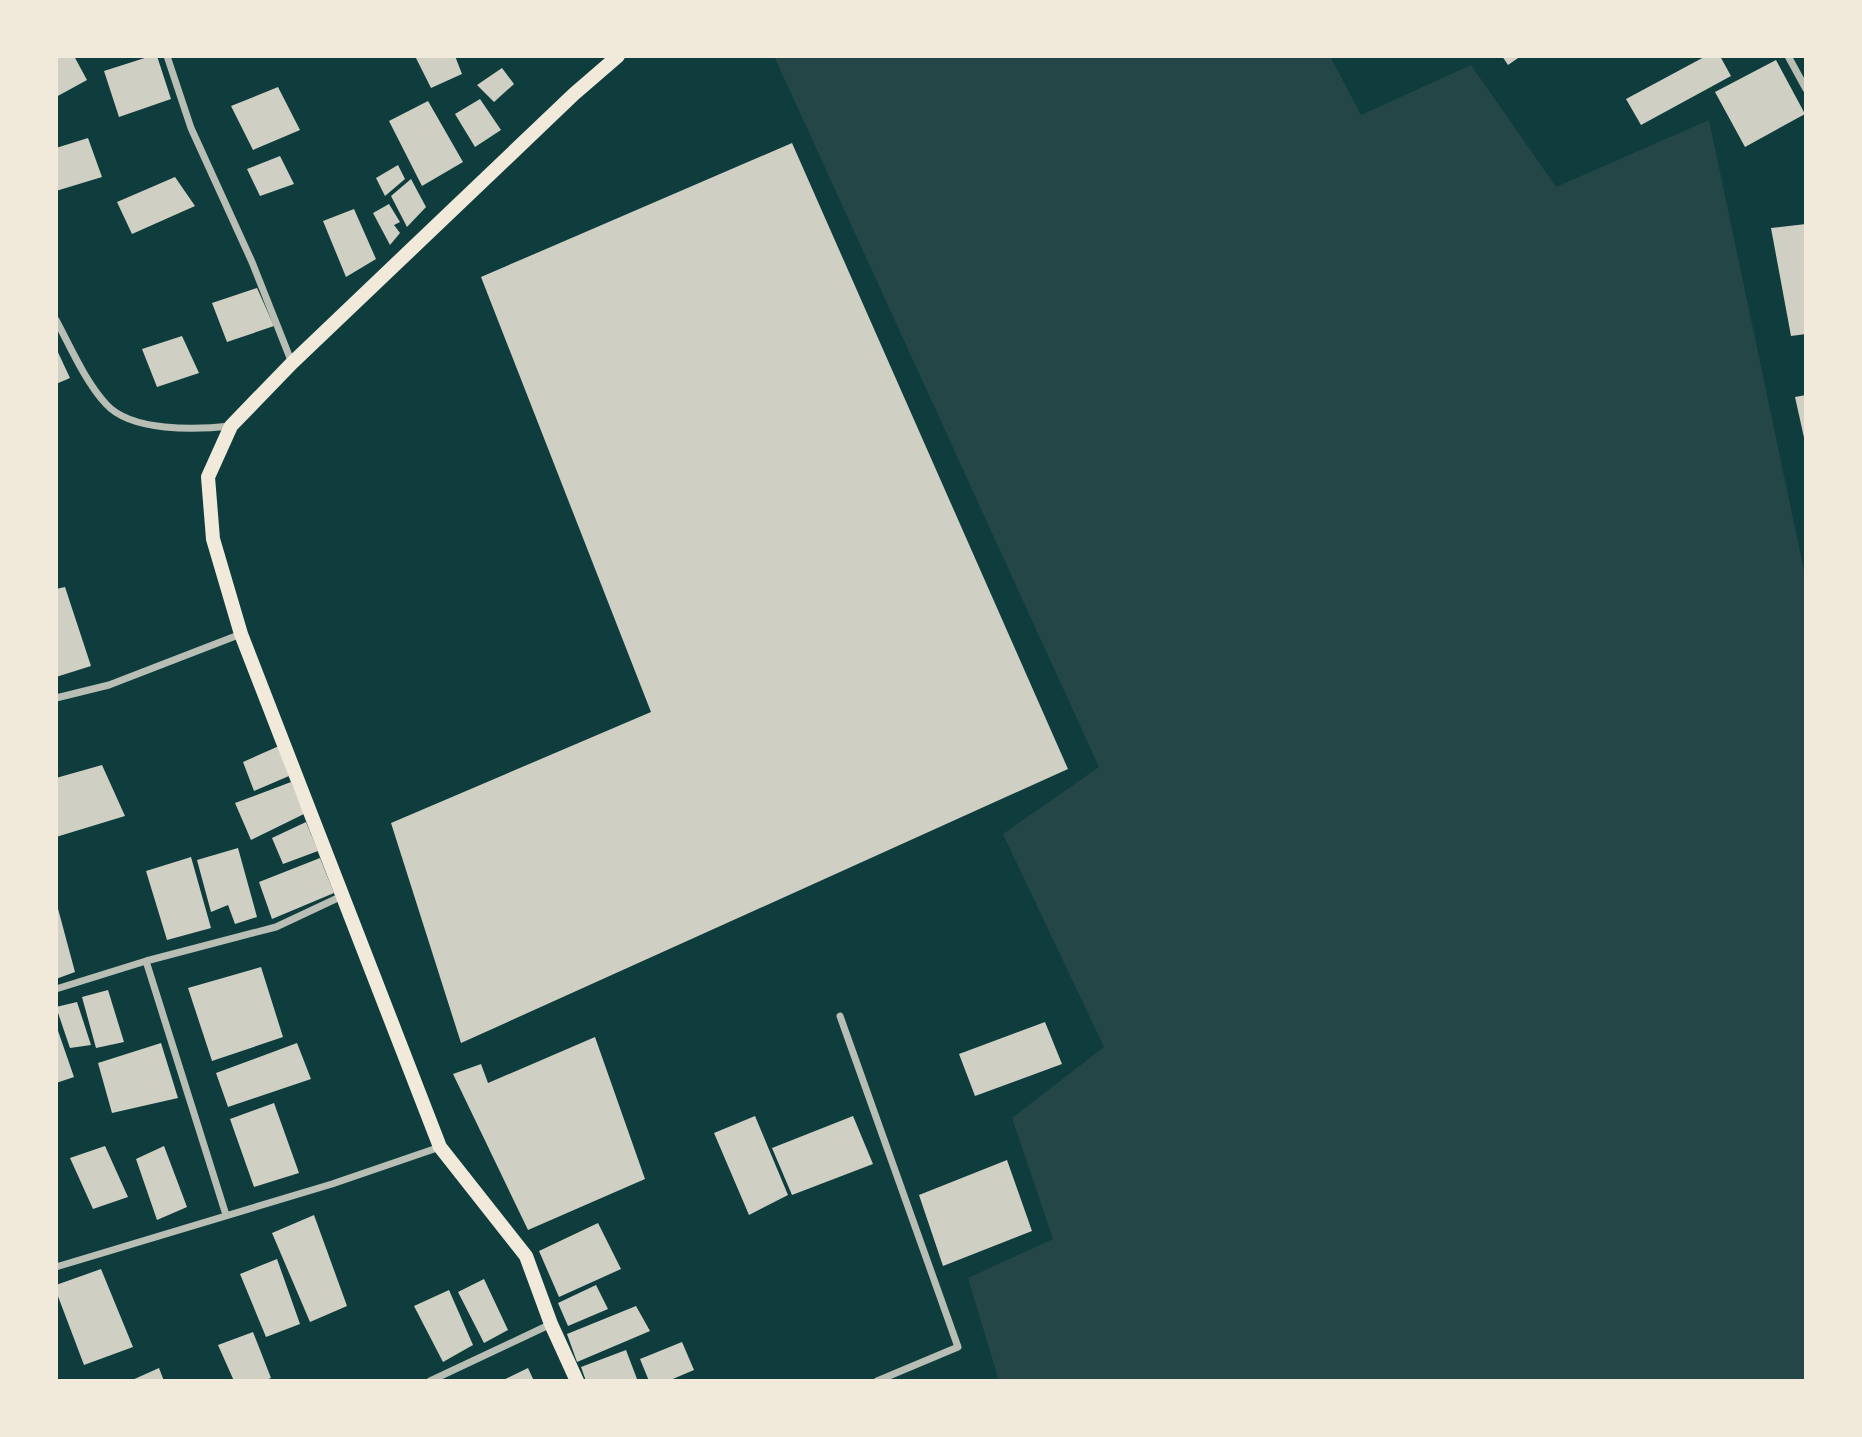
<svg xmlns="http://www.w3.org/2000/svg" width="1862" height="1437" font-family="Raleway,sans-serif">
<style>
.green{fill:#244646}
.building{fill:#cfcfc3}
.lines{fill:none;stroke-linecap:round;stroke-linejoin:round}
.minor{stroke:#b8beb3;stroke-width:7}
.secondary{stroke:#f1e9da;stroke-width:14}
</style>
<rect width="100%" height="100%" fill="#0f3d3e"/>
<!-- green -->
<path class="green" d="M774,56H1330L1361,115L1471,65L1556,187L1709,120L1806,580V1381H999L968,1278L1053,1239L1012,1118L1104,1047L1003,834L1099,767Z"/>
<!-- building -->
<path class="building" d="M56,56H74L87,80L56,97Z
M151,56H157L171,99L119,117L104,71Z
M415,56H455L462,74L431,88Z
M1502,56H1521L1508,65Z
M1706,56H1720L1731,76L1641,125L1626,99Z
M1776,60L1805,114L1745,147L1715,92Z
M502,68L514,84L494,102L477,85Z
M278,87L300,130L253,150L231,106Z
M480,99L501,130L475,147L455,114Z
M428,101L463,162L422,186L389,121Z
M88,138L102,177L56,191V148Z
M792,143L1068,769L461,1043L391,823L651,712L481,277Z
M280,156L294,184L260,196L247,169Z
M398,165L405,179L385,196L376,178Z
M175,177L195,206L132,234L117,202Z
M411,179L426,207L407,227L391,196Z
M389,204L400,222L394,225L400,233L390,245L373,213Z
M354,209L376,259L346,277L323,221Z
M1806,224V334L1791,336L1771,228Z
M257,288L274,326L227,342L212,303Z
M182,336L199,373L157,387L142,349Z
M56,348L70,378L56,384Z
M1806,395V442H1805L1795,397Z
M65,587L91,666L56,677V589Z
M279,746L289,776L254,791L243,762Z
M102,765L125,816L56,837V778Z
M291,782L304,814L251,840L235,803Z
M306,822L318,851L283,864L272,838Z
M238,848L257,917L235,924L228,905L211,912L197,860Z
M191,857L211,928L167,940L146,871Z
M320,858L334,893L272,919L259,882Z
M57,905L75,972L56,979V906Z
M261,967L283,1037L212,1061L188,988Z
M108,990L124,1042L96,1048L82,997Z
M77,1002L91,1045L70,1048L56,1007Z
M1045,1022L1062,1064L975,1096L959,1054Z
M56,1025L74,1077L56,1083Z
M595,1037L645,1179L528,1230L453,1074L481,1064L488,1083Z
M161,1043L178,1098L112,1113L98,1063Z
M297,1043L311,1079L228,1107L216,1073Z
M274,1103L299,1173L254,1187L230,1119Z
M755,1116L788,1195L749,1215L714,1133Z
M853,1116L873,1164L792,1195L772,1148Z
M105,1146L128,1197L93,1209L70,1158Z
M164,1146L187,1207L157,1220L136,1159Z
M1007,1160L1032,1231L943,1266L919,1195Z
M314,1215L347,1306L310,1322L272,1233Z
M598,1223L621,1269L559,1297L539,1251Z
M277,1259L300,1324L266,1337L240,1274Z
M101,1269L133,1347L84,1365L56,1291V1285Z
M484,1279L508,1330L484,1343L458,1292Z
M596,1285L608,1309L568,1326L558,1303Z
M449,1290L473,1345L443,1362L414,1306Z
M636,1306L650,1331L577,1362L567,1334Z
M253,1332L271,1378L263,1381H234L218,1345Z
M682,1342L694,1370L668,1381H649L640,1359Z
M626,1350L637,1379L630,1381H586L581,1367Z
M159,1368L164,1381H130Z
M528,1368L534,1381H501Z"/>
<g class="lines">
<!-- minor -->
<path class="minor" d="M167,56L191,128L252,262L292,363
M1788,56L1806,89
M56,320C71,348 85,381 106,404C131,432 196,430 231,426
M56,698L109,685L241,634
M146,961L226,1215
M56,989L146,961L276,927L342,896
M840,1016L958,1347L877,1381
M56,1267L332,1184L440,1147
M430,1381L551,1324"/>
<!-- secondary -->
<path class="secondary" d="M577,1381L551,1324L526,1256L440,1147L241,634L213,539L208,477L231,426L292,363L574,94L618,56"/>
</g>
<!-- border -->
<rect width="1862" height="1437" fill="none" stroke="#f1e9da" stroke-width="116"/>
</svg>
